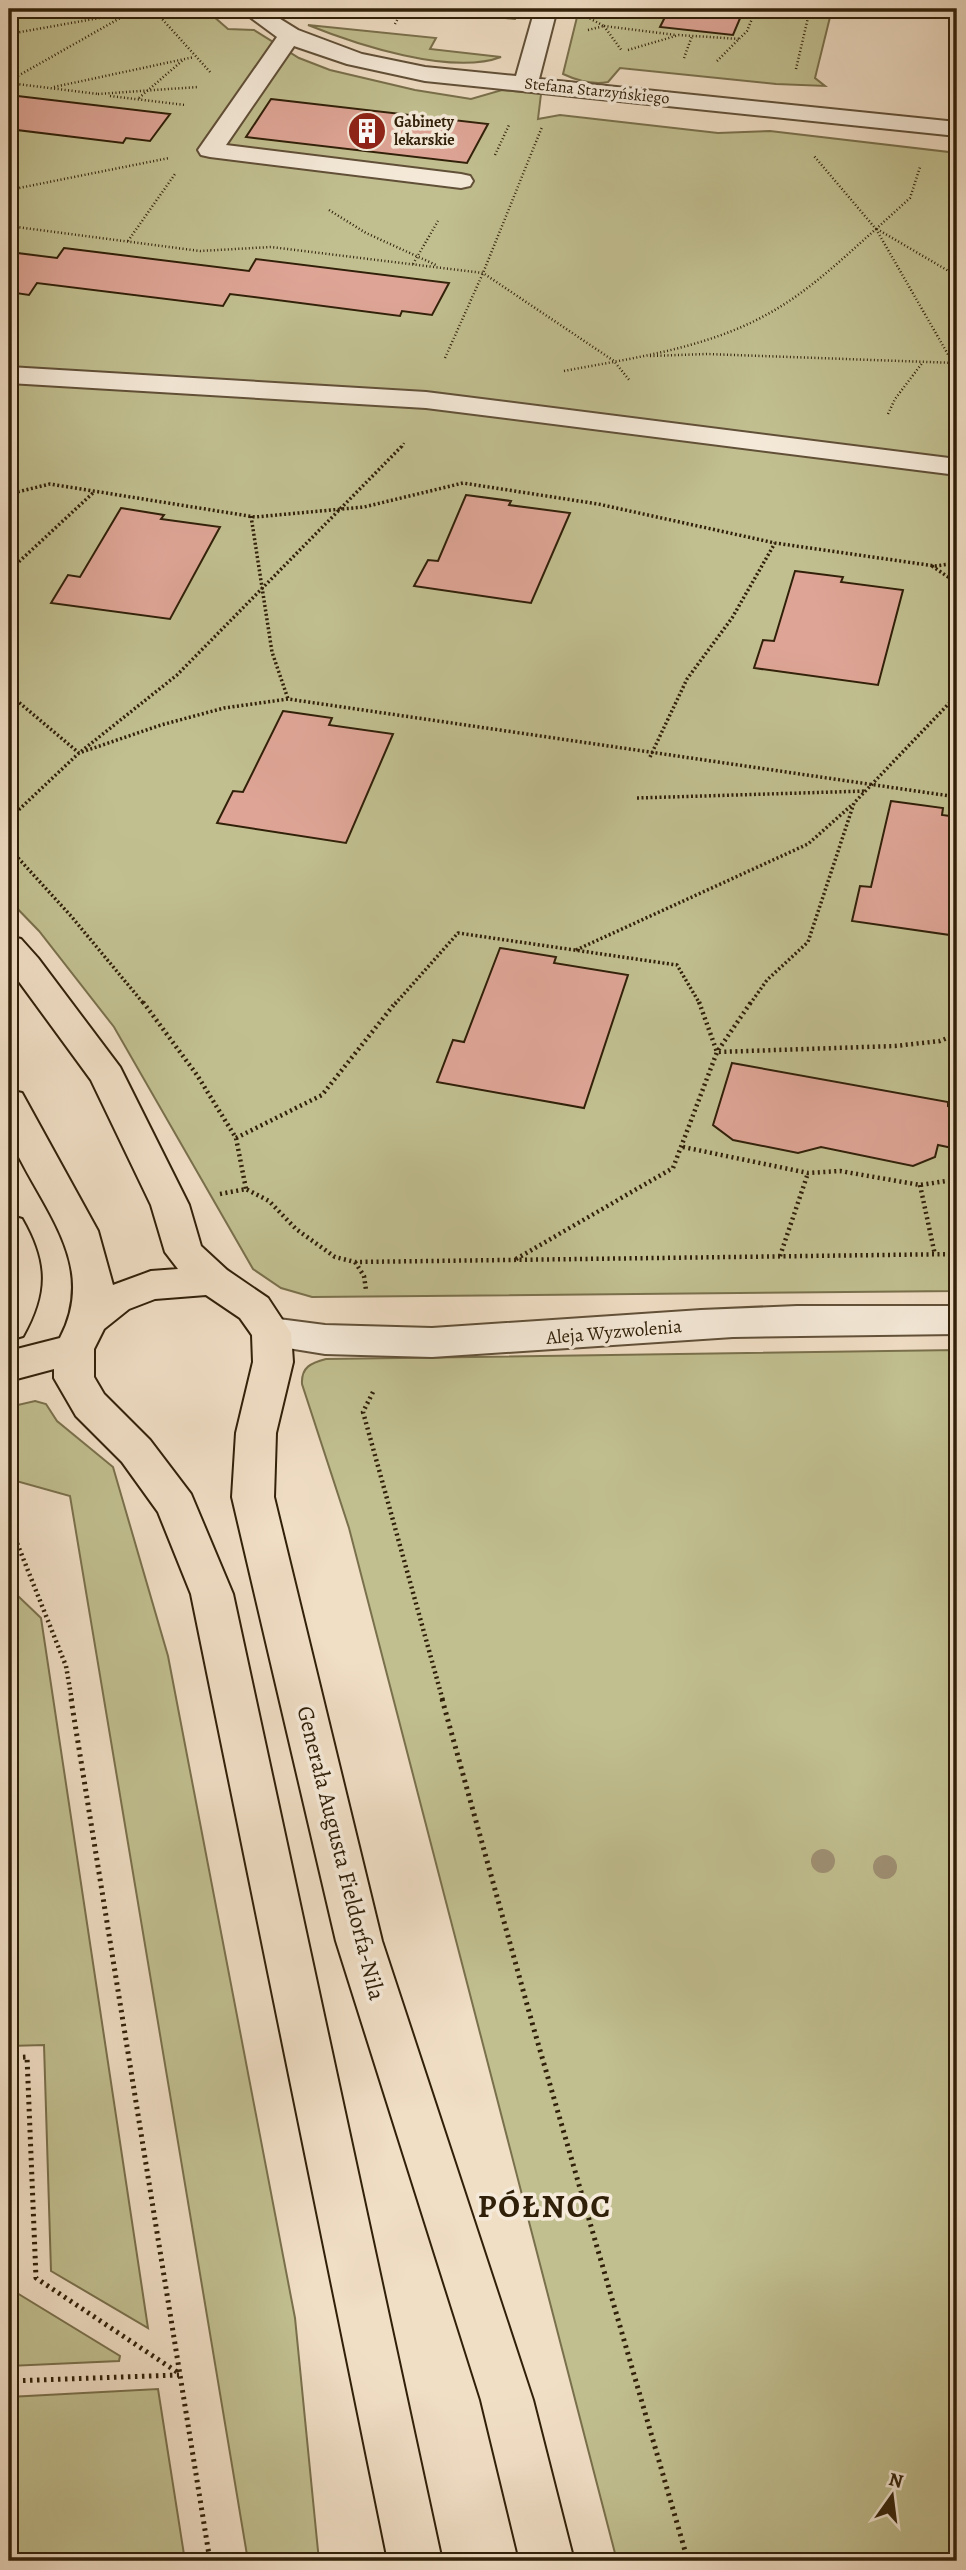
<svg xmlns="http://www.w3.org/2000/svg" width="966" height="2570" font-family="Alegreya,serif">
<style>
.green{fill:#c1bf90;stroke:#79704c;stroke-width:2}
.building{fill:#dea596;stroke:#312009;stroke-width:2}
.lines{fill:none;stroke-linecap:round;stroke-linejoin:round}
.minor-casing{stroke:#615038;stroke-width:4}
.major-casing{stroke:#312009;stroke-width:4}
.path-far3{stroke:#312009;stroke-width:2.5;stroke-dasharray:1 2.5;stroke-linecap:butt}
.path-far2{stroke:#312009;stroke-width:3.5;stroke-dasharray:2 2.5;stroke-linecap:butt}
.path-far1{stroke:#312009;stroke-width:4.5;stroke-dasharray:2 3.5;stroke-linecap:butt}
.path{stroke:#312009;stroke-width:5;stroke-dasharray:2.5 4.5;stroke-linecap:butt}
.minor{fill:#f5ead9;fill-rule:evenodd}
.major{fill:#f0dec5;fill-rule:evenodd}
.tree{fill:#9f9074}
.labels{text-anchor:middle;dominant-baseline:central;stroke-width:7;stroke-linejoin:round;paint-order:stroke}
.far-street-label{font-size:16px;fill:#312009;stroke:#f5ead9}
.far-poi-label{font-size:16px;font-weight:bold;fill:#312009;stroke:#f5ead9;text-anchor:start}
.street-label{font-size:19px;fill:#312009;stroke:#f5ead9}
.near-street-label{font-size:23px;fill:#312009;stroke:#f5ead9}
.near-district-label{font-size:32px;font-weight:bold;letter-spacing:2px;fill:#312009;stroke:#f5ead9}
</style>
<rect width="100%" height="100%" fill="#f0dec5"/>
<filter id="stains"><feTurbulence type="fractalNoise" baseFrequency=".00286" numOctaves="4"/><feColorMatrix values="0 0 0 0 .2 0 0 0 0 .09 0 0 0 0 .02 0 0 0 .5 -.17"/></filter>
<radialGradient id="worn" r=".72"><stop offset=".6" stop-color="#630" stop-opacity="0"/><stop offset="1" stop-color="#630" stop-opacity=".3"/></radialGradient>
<!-- green -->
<path class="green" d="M9,9H205L228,29L254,30L299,58L330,70L415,90L471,99L502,90L541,94L538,119L560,115L718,133L770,131L957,153V1291L312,1297L281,1288L253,1269L114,1027L39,931L9,900Z
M415,9H518L515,19Z
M579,9H832L815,78L825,86L776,84L620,68L608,82C592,85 578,81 563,74Z
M308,25L436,38L430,49L501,57C451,76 355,44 308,25Z
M957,1350V2561H617L349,1528L302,1384C301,1367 311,1363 326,1359Z
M35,1401L46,1404L57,1421L113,1467L168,1656L295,2318L319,2561H248L70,1496L9,1479V1407Z
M9,1566L18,1596L41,1618L148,2328L51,2271L44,2045L9,2046Z
M9,2070H14L17,2293L120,2356L119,2361L9,2366Z
M158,2389L185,2561H9V2397Z"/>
<!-- building -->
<path class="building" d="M669,9H744L733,35L660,27Z
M9,95L170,114L150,141L126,138L123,143L9,129Z
M271,99L488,124L467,163L246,137Z
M64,248L249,271L256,259L449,283L432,315L402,311L400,316L230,294L223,306L37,283L29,295L9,292V252L57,258Z
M466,495L511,501L509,505L570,513L531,603L414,586L428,560L438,561Z
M121,508L164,515L161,519L220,527L170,619L51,603L68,575L80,577Z
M795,571L843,577L841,582L903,590L878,685L754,668L763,640L774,641Z
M283,711L332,718L329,725L393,734L346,843L217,823L233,791L243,792Z
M891,801L943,808L942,815L957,817V936L852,921L860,886L871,887Z
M500,948L556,957L554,963L628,975L584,1108L437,1082L453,1040L464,1042Z
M732,1063L948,1102V1106L957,1107V1149L938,1145L935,1157L913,1166L821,1147L798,1153L733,1140L713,1125Z"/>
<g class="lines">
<defs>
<path id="minor" d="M239,9H264L298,30L362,54L425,67L516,76L535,9H557L539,79L957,122V136L425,81L347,64L294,46L226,145L461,174L470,176L473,181L470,186L461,188L210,157L201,155L198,150L277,37Z
M9,367L426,392L957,459V475L426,408L9,383Z
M797,1306H957V1334L733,1337L432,1357L325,1354L257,1343L251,1333L257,1323L271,1318L325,1325L432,1328L701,1310Z"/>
<path id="major" d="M9,936L21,939L38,958L120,1067L189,1205L201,1246L227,1270L268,1298L291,1333L293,1362L276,1433L274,1497L382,1941L533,2400L574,2561H520L481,2400L336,1941L232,1497L236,1433L253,1362L252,1335L240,1318L206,1295L155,1299L129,1309L104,1329L94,1349V1377L104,1394L150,1440L191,1494L233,1594L442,2561H388L191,1594L158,1512L122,1462L76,1416L54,1378V1369L9,1381V1351L60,1338C100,1262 38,1205 10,1138C5,1125 9,1104 9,1090L22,1093L98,1231L113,1285L151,1271L178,1269L165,1252L151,1205L91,1080L9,968Z
M9,1215L22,1219C47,1263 47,1293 23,1336L9,1340Z"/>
</defs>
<!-- minor casing -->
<use href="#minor" class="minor-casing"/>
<!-- major casing -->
<use href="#major" class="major-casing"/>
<!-- path-far3 -->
<path class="path-far3" d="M153,9L211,73
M395,24L403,9
M604,26L676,35
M604,26L622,51
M588,30L604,26L589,18
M9,34L122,14
M628,50L679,35L740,39
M684,58L692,36
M717,61L747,31L756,9
M796,69L810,9
M9,81L136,9
M9,83L98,94
M54,87L194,57
M98,94L198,87
M110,96L185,105
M139,98L183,60
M495,155L509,125
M9,190L169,158
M329,210L366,233L436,265
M9,226L200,251L271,247L483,273L614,361L630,381
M876,229L910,198L920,167
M876,229L957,370
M877,229L957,276
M128,241L175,174
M413,264L438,221
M650,356L707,354L957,363
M445,358L483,273L542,127
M564,371C632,358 704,349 766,315C807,293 841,260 876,229L814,156
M888,414L895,399L923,362
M402,447L405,441"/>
<!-- path-far2 -->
<path class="path-far2" d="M9,494L50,484L255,517L364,507L463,483L598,504L775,543L935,566L957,563
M251,516L272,652L288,699
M932,566L957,583
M9,571L94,492
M9,694L79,753L161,725L224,708L288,699L957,797
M650,757L687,679L732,618L775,543
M637,798L866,791
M9,819L79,753L177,675L403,445
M9,848L71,916L144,1004
M576,950L808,844L853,804
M395,1004L458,933L677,965L700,1004
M750,1004L767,980L808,942L854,803L957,695"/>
<!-- path-far1 -->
<path class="path-far1" d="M143,1002L197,1075L236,1138L246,1189
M699,1002L717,1052L895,1046L940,1041L957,1034
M236,1138L322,1095L396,1002
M683,1147L808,1173L840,1171L920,1185L946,1181
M920,1185L935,1255
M220,1194L246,1189L269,1201L296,1229L335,1257L355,1262L957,1254
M780,1256L808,1173
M516,1259L673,1168L717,1052L751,1002
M355,1262L364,1276L366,1290
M373,1392L363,1412L443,1701
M9,1523L66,1666L72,1701"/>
<!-- path -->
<path class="path" d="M71,1699L210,2561
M442,1699L533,2026L688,2561
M9,2058L27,2057L36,2278L180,2374
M9,2381L179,2375"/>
<!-- minor -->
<use href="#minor" class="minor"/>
<!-- major -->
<use href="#major" class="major"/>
</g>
<!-- trees -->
<g class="tree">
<circle cx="823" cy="1861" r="12"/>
<circle cx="885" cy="1867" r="12"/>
</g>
<!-- icons -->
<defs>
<symbol id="building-disc" viewBox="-11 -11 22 22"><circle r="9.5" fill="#8f2418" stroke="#f5ead9"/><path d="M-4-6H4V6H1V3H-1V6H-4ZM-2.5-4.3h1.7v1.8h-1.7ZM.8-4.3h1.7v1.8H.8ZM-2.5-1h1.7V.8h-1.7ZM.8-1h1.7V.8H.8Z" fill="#fff"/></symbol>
</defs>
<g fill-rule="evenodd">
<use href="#building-disc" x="345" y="109" width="44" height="44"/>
</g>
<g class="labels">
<!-- far-street labels -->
<g class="far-street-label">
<text transform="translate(597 91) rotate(6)">Stefana Starzyńskiego</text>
</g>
<!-- far-poi labels -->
<g class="far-poi-label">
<text x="394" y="122">Gabinety<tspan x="394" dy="18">lekarskie</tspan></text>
</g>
<!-- street labels -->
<g class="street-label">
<text transform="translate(614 1332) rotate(-5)">Aleja Wyzwolenia</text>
</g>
<!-- near-street labels -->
<g class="near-street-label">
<text transform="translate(341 1853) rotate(76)">Generała Augusta Fieldorfa-Nila</text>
</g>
<!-- near-district labels -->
<g class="near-district-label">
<text x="545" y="2206">PÓŁNOC</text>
</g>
</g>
<!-- margin -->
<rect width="966" height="2570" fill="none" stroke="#f0dec5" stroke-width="35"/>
<rect x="10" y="10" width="945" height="2549" fill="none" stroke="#312009" stroke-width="3.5"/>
<rect x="18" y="18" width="931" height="2535" fill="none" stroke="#312009" stroke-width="2"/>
<!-- north arrow -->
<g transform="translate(892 2496) rotate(14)" stroke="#f5ead9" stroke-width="5" paint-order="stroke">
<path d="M0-5L12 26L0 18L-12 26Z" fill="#312009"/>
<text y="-10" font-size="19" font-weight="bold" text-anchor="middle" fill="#312009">N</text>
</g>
<rect width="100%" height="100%" filter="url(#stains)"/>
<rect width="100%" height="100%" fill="url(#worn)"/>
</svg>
